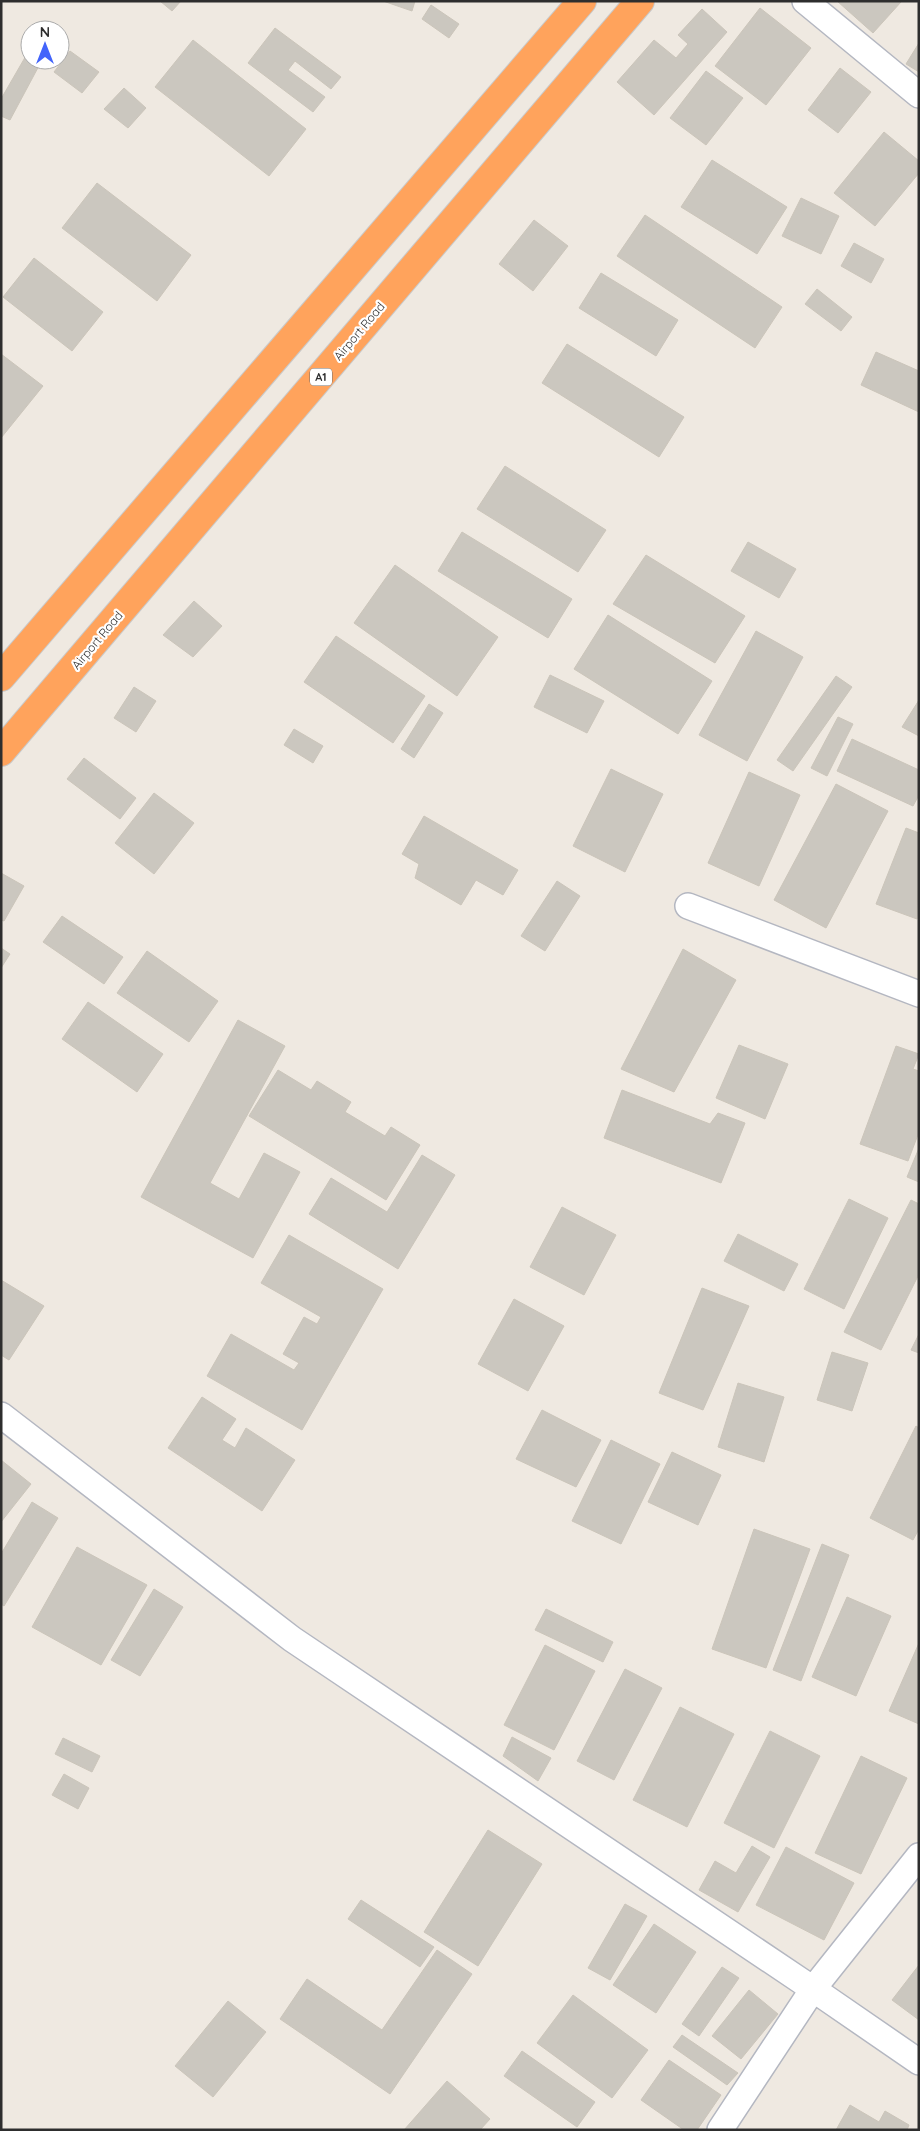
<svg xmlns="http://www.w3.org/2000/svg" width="920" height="2131" font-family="Quicksand,sans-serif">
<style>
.building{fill:#cbc7bf;stroke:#cbc5ba}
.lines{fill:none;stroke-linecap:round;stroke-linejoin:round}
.street-casing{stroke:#b4b7c1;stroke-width:28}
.highway-casing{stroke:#c9c9c9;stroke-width:30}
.street{stroke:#fff;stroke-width:25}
.highway{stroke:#ffa35c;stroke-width:28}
.labels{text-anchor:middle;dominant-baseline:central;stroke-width:4.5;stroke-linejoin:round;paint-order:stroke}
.shield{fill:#fff;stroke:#6d6d6d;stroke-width:1}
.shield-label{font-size:11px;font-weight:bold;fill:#2e2e2e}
.street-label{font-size:12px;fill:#2e2e2e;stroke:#fff}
</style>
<rect width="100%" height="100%" fill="#efe9e1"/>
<!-- building -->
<path class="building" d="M160,1H181L172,11Z
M383,1H415L412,11Z
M837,1H900L901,2L873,33Z
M431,5L459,24L449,38L422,19Z
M760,8L811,48L766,105L715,66Z
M702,9L727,32L654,115L617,82L654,40L676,58L688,44L678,35Z
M275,28L341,77L331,89L295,61L288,70L325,97L313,112L248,63Z
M193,40L306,129L269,176L155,87Z
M919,43V72L906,64Z
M70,51L99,72L82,93L54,72Z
M27,54L30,56V60L41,62L10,120L1,116V99Z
M840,68L871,92L838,133L808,110Z
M706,71L743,98L706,145L670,118Z
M124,88L146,108L128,128L104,109Z
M884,132L919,161V173L875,226L834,193Z
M712,160L787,207L757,254L681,207Z
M97,183L191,255L157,301L62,228Z
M801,198L839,216L821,254L782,236Z
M645,215L782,307L755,348L617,256Z
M534,220L568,246L533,291L499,264Z
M854,243L884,259L871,283L841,266Z
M34,258L103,312L72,351L3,297Z
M601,273L678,320L656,356L579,308Z
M817,289L852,317L841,331L805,304Z
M567,344L684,417L659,457L542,383Z
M876,352L919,371V412L861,385Z
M1,354L43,386L1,438Z
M505,466L606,530L578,572L477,509Z
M462,532L572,599L548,638L438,571Z
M748,542L796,569L779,598L731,571Z
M646,555L745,616L715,663L613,604Z
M395,565L498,637L457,696L354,623Z
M194,601L222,626L193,657L163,635Z
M608,615L712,681L678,734L574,669Z
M756,631L803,657L747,761L699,735Z
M336,636L425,696L393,743L304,682Z
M550,675L604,701L587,733L534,707Z
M836,676L852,687L793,771L777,760Z
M134,687L156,701L136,732L114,718Z
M919,700V736L902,727Z
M429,704L443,713L414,758L401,749Z
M838,717L853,724L827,776L811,768Z
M294,729L323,746L313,763L284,745Z
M852,739L919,770V795L913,806L837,771Z
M84,758L136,798L120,819L67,779Z
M611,769L663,794L625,872L573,846Z
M749,772L800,795L759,886L708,863Z
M836,784L888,811L826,928L774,900Z
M154,793L194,823L154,874L115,843Z
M424,816L518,870L503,895L476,880L461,905L415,878L419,864L402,854Z
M906,828L919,833L917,919L876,904Z
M1,873L24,886L4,921L1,920Z
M557,881L580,896L545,951L521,936Z
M62,916L123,957L104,984L43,942Z
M1,948L10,954L1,968Z
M683,949L736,980L674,1092L621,1069Z
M147,951L218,1001L189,1042L117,993Z
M88,1002L163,1054L137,1092L62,1039Z
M238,1020L285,1046L210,1183L239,1199L264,1153L300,1172L253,1258L141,1197Z
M739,1045L788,1064L765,1119L716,1098Z
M896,1046L919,1054L913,1069L919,1071V1132L908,1161L860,1144Z
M278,1070L311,1090L317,1081L351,1102L345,1112L385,1136L391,1127L420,1145L386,1200L249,1116Z
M622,1090L710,1124L718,1113L745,1123L721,1183L604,1138Z
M919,1148V1182L907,1177Z
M422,1155L455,1175L398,1269L309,1214L331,1178L387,1212Z
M849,1199L888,1218L844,1309L804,1289Z
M911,1200L919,1204V1274L881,1350L844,1332Z
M562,1207L616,1235L584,1295L530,1267Z
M738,1234L798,1264L784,1291L724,1261Z
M289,1235L383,1289L302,1430L207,1376L231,1334L294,1370L299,1363L283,1354L304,1317L317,1324L321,1317L261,1283Z
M1,1280L44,1306L9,1360L1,1355Z
M702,1288L749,1306L703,1410L659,1393Z
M514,1299L564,1326L528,1391L478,1364Z
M919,1334V1353L911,1350Z
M832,1352L868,1363L852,1411L817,1400Z
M738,1383L784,1397L764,1462L718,1447Z
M202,1397L236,1419L222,1440L235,1448L246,1428L295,1460L262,1511L168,1448Z
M542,1410L601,1440L576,1487L516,1459Z
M916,1426L919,1428V1529L913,1540L870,1518Z
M611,1440L660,1464L621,1544L572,1521Z
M672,1452L721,1475L698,1525L648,1502Z
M1,1460L31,1484L1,1522Z
M32,1502L58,1518L4,1606L1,1604V1554Z
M754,1529L810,1549L766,1668L712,1649Z
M822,1544L849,1555L801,1681L773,1670Z
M77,1547L147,1585L101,1665L32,1627Z
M154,1589L183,1607L140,1676L111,1660Z
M847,1597L891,1616L856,1696L812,1677Z
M546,1609L613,1642L603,1662L535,1630Z
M919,1643V1724L889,1711Z
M545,1645L595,1671L554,1750L504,1725Z
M625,1669L662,1688L614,1780L577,1761Z
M680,1707L734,1734L687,1827L633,1800Z
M770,1731L820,1756L774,1848L724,1823Z
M512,1737L551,1758L538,1781L503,1756Z
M63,1738L100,1756L92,1772L55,1754Z
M861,1756L907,1778L861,1874L815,1853Z
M64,1774L89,1788L78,1809L52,1795Z
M488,1830L542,1864L478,1966L424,1932Z
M752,1846L770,1857L738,1912L699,1890L715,1861L736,1873Z
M786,1847L854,1883L824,1940L756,1905Z
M361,1900L434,1947L420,1967L348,1919Z
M625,1904L647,1916L610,1980L588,1968Z
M654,1924L696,1952L656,2013L613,1985Z
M437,1950L472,1974L390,2094L280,2019L307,1979L382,2030Z
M919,1965V2020L892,2000Z
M722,1967L739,1978L699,2036L682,2024Z
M749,1990L778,2014L741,2059L712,2036Z
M573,1995L648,2050L612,2098L537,2043Z
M228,2001L266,2032L213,2097L175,2066Z
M682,2035L738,2073L727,2085L673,2047Z
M522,2051L595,2102L577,2127L504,2076Z
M669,2060L721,2095L697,2130H684L641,2100Z
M447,2081L490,2119L480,2130H404Z
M850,2105L879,2122L885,2111L909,2125L907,2130H836Z"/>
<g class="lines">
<defs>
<path id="street" d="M805,1L919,95
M688,906L919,994
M1,1415L292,1639L813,1989L919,2062
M720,2130L813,1989L919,1856"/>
<path id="highway" d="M1,677L582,1
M1,752L640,1"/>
</defs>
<!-- street casing -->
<use href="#street" class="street-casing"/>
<!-- highway casing -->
<use href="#highway" class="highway-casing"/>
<!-- street -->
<use href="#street" class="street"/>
<!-- highway -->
<use href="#highway" class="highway"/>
</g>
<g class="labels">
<!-- shield labels -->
<rect class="shield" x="310" y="368.5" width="22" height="17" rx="4"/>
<g class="shield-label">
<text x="321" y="377">A1</text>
</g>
<!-- street labels -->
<g class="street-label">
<text transform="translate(359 331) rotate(-50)">Airport Road</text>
<text transform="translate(97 640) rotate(-50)">Airport Road</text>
</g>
</g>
<!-- border -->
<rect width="920" height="2131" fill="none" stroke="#2e2e2e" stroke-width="5"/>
<!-- north arrow -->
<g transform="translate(45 45)"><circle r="24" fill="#ffffff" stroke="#ababab"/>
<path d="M0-4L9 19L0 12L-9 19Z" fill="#4264fb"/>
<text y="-8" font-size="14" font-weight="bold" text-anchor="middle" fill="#2e2e2e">N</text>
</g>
</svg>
